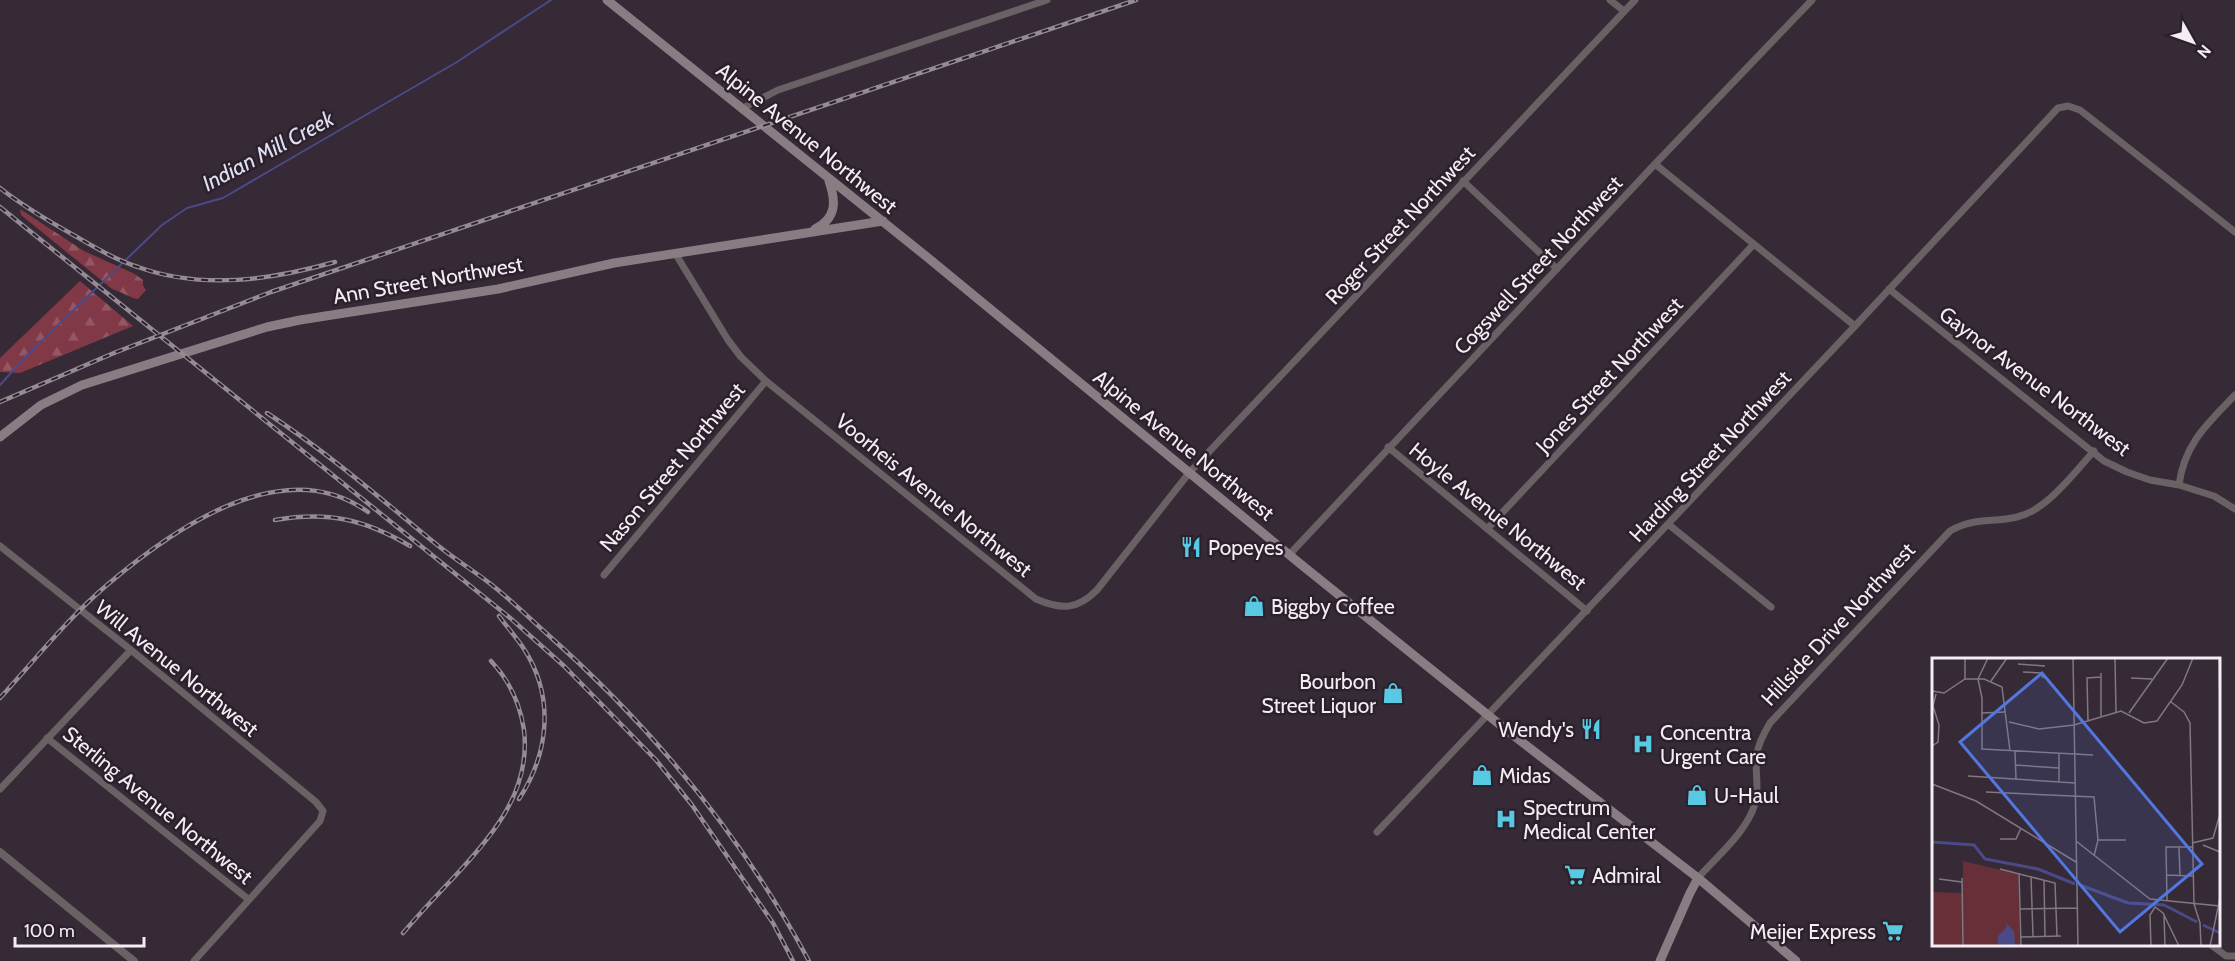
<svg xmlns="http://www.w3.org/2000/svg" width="2235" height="961" font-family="Cabin,sans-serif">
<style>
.forest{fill:url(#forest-firs)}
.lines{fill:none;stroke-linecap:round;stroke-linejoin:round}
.stream{stroke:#4b4a88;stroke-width:2}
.minor{stroke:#696164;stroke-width:7}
.tertiary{stroke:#696164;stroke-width:8}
.secondary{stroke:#897d83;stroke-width:9}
.rail-casing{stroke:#948b94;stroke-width:4.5}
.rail{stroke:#2b202b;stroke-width:2;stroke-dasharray:7;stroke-linecap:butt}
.labels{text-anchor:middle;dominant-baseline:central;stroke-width:5;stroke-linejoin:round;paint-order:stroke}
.street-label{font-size:21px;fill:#f4edf4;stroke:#2b202b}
.poi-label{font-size:21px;fill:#f4edf4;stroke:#2b202b;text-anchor:start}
.water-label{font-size:22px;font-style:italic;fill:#dfe0f3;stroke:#2b202b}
.inset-river{fill:none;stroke:#4b4a88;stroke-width:3}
.inset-road{fill:none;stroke:#817881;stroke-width:1.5}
.view{fill:#5376df;fill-opacity:0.15;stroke:#5376df;stroke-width:3}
.inset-edge{fill:none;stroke:#f4edf4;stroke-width:3}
</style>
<defs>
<pattern id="forest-firs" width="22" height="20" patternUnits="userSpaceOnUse" patternTransform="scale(1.5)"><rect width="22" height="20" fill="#823947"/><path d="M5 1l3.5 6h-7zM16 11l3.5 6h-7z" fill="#945662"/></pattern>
</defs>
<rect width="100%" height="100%" fill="#352a35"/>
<!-- forest -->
<path class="forest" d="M20,209L84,251L135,274L143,280V285L146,290L138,299C132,299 120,291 112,289L21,215Z
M80,281L133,326L20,373L0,372V358Z"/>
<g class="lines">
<!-- stream -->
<path class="stream" d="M0,385L29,353L162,225L187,208L223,198L295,156L457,62L551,0"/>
<!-- minor -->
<path class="minor" d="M1610,0L1624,11
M741,109L778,90L1047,0
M1655,164L1855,326
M1463,181L1557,269
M675,253L728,340L741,357L766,381L1036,599C1062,610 1077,610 1097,590L1189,473L1635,0
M1889,289L2104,461L2127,472L2150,480L2179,485L2214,496L2235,509
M1388,447L1587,611
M2179,485C2184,444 2208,423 2235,395
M1668,524L1771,607
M1487,529L1754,244
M0,546L131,650L316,802L323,811L320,821L194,961
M1289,555L1655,164L1812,0
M604,575L766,381
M47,738L248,899
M0,789L131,650
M1377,832L1855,326L2058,108L2068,106L2080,110L2235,232
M1698,878C1717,856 1746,833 1755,804C1760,787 1754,770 1757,753C1759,742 1764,733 1770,723L1950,531C1974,517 1992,523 2017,517C2046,511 2074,473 2094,451
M2210,944L2226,956H2235"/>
<!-- tertiary -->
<path class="tertiary" d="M0,852L134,961"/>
<!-- secondary -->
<path class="secondary" d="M607,0L927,257L1298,562L1509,732L1698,878L1796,961
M815,229C837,218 836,201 829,181
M0,437L41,405L82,385L267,327L300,320L498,289L614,263L883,221
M1660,961L1690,893L1698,878"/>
<defs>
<path id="rail" d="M0,188C24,207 50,222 77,237C96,248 116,260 138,267C202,290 271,280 335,262
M0,207L509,617L564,666L656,760L692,805L773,923L793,961
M0,402L114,353L271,292L1136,0
M267,413C327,452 381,499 436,544C453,558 471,569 488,582C508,597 527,616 546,633C652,727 742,836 809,961
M275,520C328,511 364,519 410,546
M499,616C507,627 517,638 524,649C555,697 549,753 519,799
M0,698C35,660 68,618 107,585C173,529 283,451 368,512
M403,933C420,913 438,894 456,875C494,834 531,790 524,730C520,703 509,680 491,661"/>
</defs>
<!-- rail casing -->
<use href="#rail" class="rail-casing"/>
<!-- rail -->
<use href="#rail" class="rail"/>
</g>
<!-- icons -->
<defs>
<symbol id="restaurant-bare" viewBox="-9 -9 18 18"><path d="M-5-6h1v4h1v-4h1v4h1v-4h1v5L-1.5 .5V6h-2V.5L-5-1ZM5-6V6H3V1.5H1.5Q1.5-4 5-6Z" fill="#57c9e2" stroke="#2b202b" stroke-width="2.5" paint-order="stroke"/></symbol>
<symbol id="shop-bare" viewBox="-9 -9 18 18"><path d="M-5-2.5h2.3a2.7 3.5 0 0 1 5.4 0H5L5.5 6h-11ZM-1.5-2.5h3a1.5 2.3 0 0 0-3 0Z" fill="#57c9e2" stroke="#2b202b" stroke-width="2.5" paint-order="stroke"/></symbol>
<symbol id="hospital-bare" viewBox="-9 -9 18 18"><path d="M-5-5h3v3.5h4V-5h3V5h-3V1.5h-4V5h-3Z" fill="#57c9e2" stroke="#2b202b" stroke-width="2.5" paint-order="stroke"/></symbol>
<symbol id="supermarket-bare" viewBox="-9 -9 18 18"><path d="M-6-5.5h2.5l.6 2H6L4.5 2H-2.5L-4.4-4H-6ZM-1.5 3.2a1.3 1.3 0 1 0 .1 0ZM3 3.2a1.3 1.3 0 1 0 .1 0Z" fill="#57c9e2" stroke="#2b202b" stroke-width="2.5" paint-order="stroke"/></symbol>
</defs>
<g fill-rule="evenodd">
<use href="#restaurant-bare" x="1176" y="532" width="30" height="30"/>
<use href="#shop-bare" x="1239" y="591" width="30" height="30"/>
<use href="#shop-bare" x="1378" y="678" width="30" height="30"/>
<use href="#restaurant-bare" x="1576" y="714" width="30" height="30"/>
<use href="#hospital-bare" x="1628" y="729" width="30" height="30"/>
<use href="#shop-bare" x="1467" y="760" width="30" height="30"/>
<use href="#shop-bare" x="1682" y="780" width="30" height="30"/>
<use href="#hospital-bare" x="1491" y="804" width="30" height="30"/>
<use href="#supermarket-bare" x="1560" y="860" width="30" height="30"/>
<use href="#supermarket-bare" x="1878" y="916" width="30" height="30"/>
</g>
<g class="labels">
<!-- street labels -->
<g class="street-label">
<text transform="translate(807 138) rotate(39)">Alpine Avenue Northwest</text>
<text transform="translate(1400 225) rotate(-47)">Roger Street Northwest</text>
<text transform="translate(1538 265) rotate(-47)">Cogswell Street Northwest</text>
<text transform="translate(428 280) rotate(-10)">Ann Street Northwest</text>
<text transform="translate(1609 375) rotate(-47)">Jones Street Northwest</text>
<text transform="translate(2035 381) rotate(37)">Gaynor Avenue Northwest</text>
<text transform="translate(1184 445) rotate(39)">Alpine Avenue Northwest</text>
<text transform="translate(1710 456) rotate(-47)">Harding Street Northwest</text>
<text transform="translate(672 467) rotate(-50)">Nason Street Northwest</text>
<text transform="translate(934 495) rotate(39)">Voorheis Avenue Northwest</text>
<text transform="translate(1498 516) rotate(39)">Hoyle Avenue Northwest</text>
<text transform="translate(1838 624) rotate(-47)">Hillside Drive Northwest</text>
<text transform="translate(177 668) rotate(39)">Will Avenue Northwest</text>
<text transform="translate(158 805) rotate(39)">Sterling Avenue Northwest</text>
</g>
<!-- poi labels -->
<g class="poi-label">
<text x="1208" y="547">Popeyes</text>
<text x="1271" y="606">Biggby Coffee</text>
<text x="1376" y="681" text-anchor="end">Bourbon<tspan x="1376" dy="24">Street Liquor</tspan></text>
<text x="1574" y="729" text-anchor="end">Wendy's</text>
<text x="1660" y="732">Concentra<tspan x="1660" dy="24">Urgent Care</tspan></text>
<text x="1499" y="775">Midas</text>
<text x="1714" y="795">U-Haul</text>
<text x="1523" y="807">Spectrum<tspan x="1523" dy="24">Medical Center</tspan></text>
<text x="1592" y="875">Admiral</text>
<text x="1876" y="931" text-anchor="end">Meijer Express</text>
</g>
<!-- water labels -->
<g class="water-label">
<text transform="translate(268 151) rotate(-28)">Indian Mill Creek</text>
</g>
</g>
<!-- overview -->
<g transform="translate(1932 658)">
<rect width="288" height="288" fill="#352a35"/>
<path d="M0,234L30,235V288H0Z" fill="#673039"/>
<path d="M31,203L86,216L88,288H31Z" fill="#673039"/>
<path d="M73,264L82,273L83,288L66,286V278L75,269Z" fill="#4b4a88"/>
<path class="inset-river" d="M0,184L42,187L53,201L106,211L143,226M148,227L196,245L232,247L265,264M271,267L288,275"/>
<path class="inset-road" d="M33,0V21M56,0L46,21L50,40V91L161,97M141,0L146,288M183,0L184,54M287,0L288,53M86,6L113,8M91,14L109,15L111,20M169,15V58M199,20L220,21M59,23L75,0M0,33L12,35L33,21H52L70,29L78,93M239,44L252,54L258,65L262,246L268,265L269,288M49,55L74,54M197,55L236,0M156,63L155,20L169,19M77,64L107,71L142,67M142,67L189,53L212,65L225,63L250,27L261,0M0,88L6,84L7,67L1,48L4,36M83,93L84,122M127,96V124M83,107L127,110M36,118L143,125M0,126L44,143L144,204M54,134L162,139L166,182L162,198M68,181H84L89,170M166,182H194M144,183L218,241L288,248M260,185L281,180L288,156M271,187L288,194M247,189L248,218M68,211L123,225L125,278M87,215L89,288M234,217L261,218M99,218L101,278M30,220L31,288M7,221L30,224M112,222L113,278M235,242L234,189H260M88,251L145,250M232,257L233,288M89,279L129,278M219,288L218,257L223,249L231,255L247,288M278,288L288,240"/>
<path class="view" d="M110,15L270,206L188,274L28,84Z"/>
<rect width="288" height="288" class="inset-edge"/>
</g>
<!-- north arrow -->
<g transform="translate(2193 42) rotate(130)" stroke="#2b202b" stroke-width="4.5" paint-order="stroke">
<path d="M0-4.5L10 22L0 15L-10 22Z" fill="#f4edf4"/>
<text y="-9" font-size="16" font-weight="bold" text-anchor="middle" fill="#f4edf4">N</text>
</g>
<!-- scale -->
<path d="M15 937v9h129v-9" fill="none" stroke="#f4edf4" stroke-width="3"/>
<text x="24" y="937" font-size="18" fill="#f4edf4" stroke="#2b202b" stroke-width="4.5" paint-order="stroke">100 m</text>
</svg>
